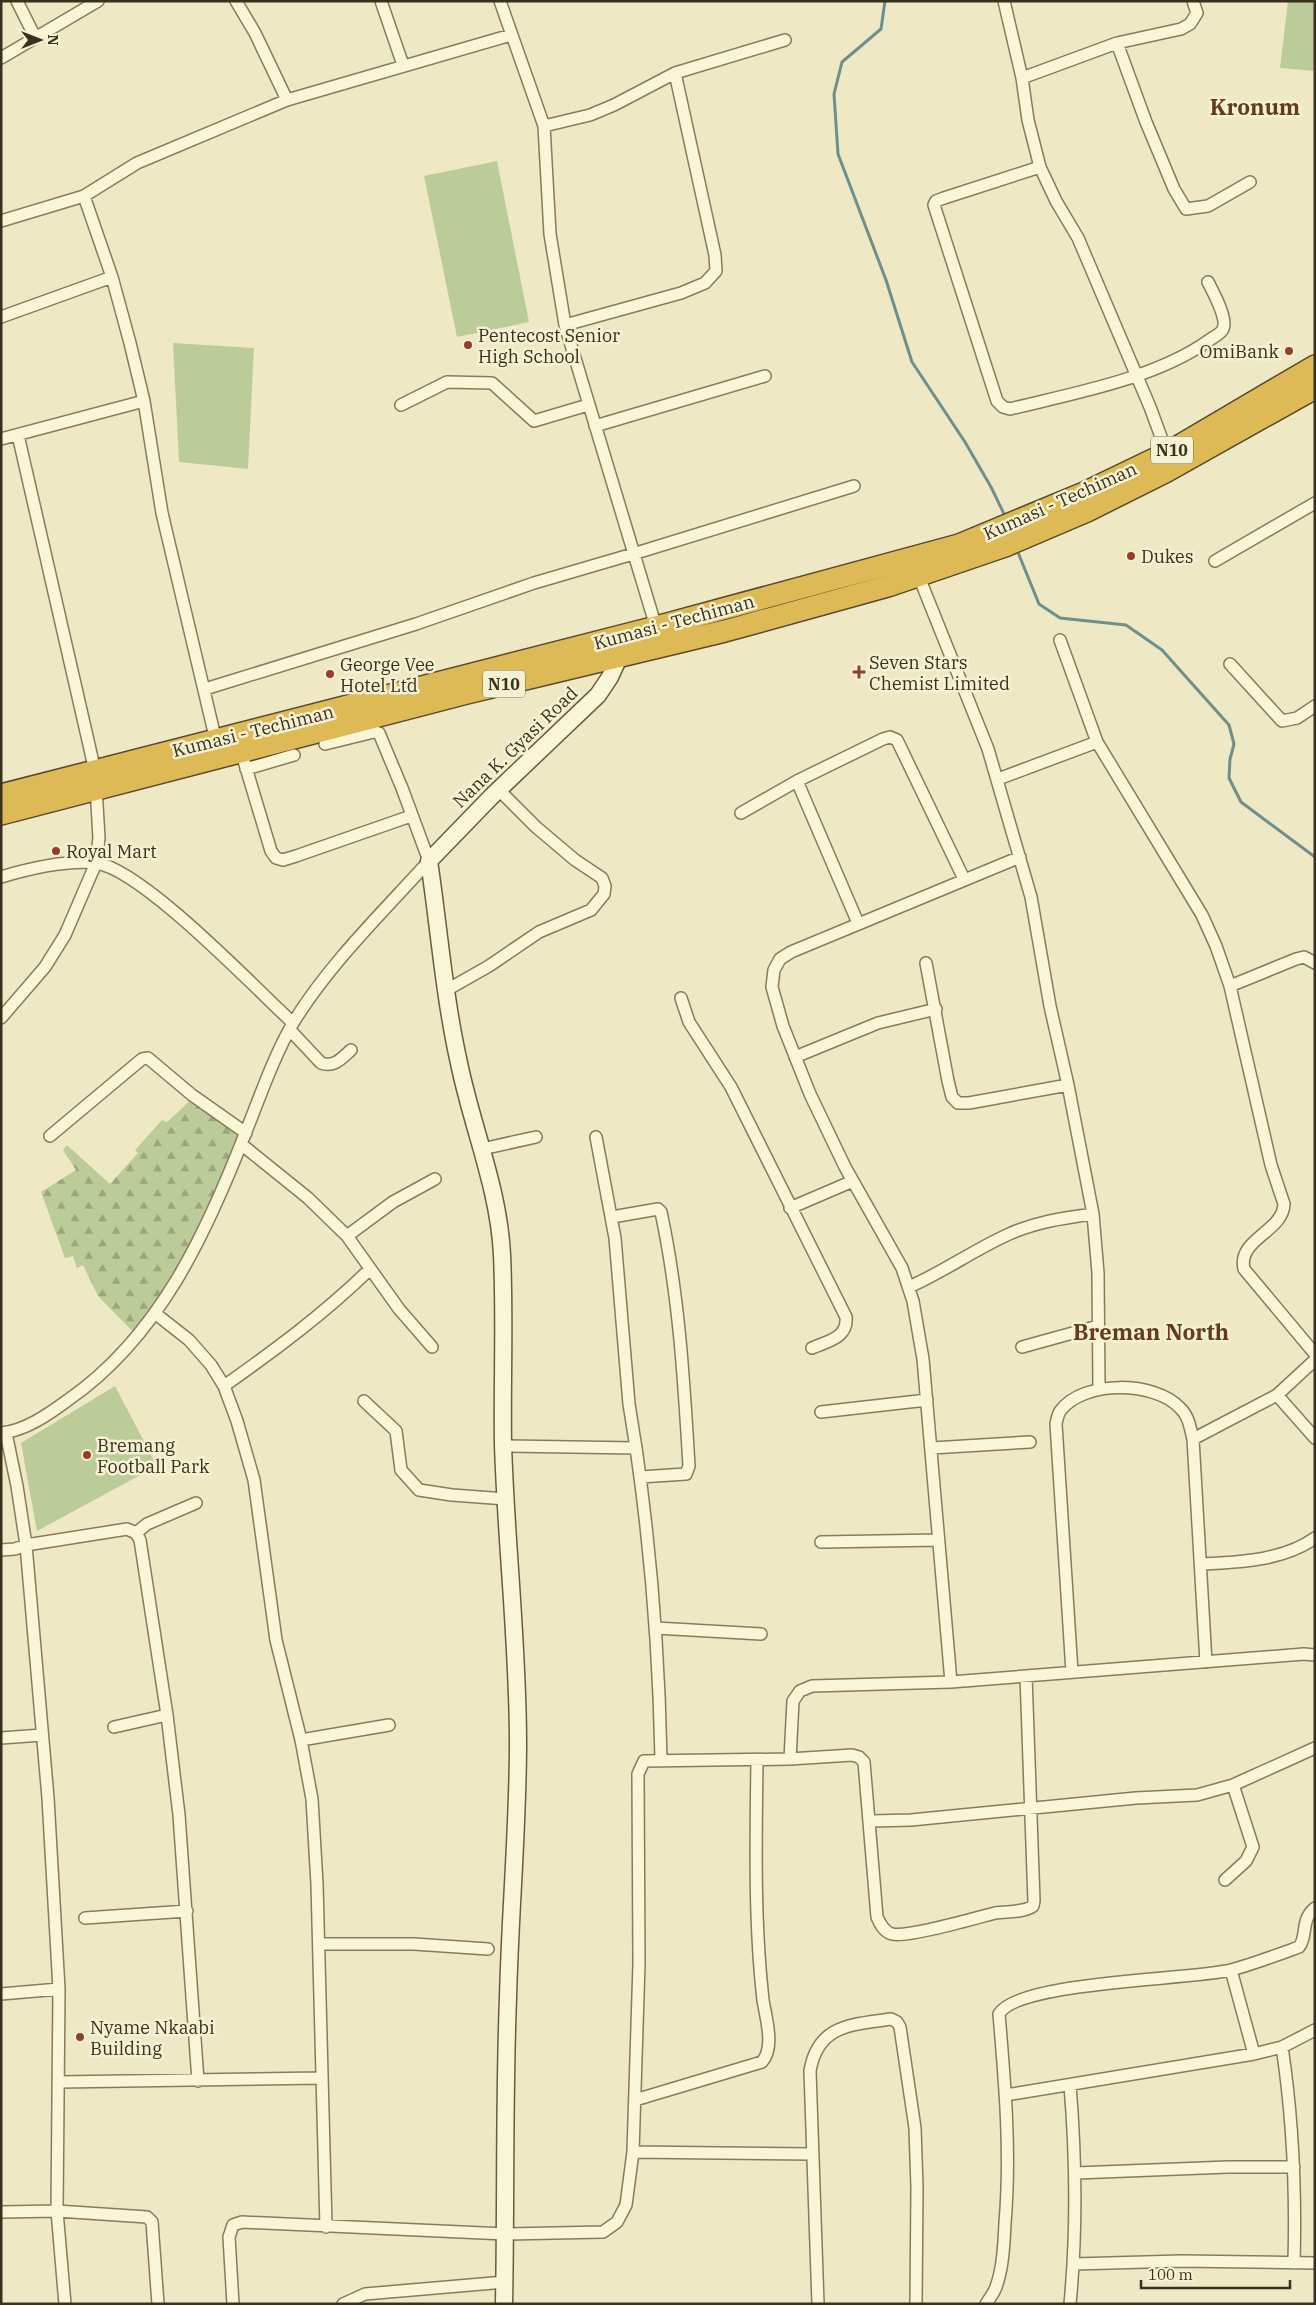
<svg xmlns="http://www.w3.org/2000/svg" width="1316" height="2305" font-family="'IBM Plex Serif',serif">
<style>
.green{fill:#bccc98}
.forest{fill:url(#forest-firs)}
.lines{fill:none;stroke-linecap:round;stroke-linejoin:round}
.stream{stroke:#6d8f8d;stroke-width:3}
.street-casing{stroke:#887b5a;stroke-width:14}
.secondary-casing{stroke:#6a5c3e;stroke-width:19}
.highway-casing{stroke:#56482f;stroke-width:24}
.street{stroke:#f9f5d7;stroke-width:11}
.secondary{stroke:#f9f5d7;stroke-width:16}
.highway{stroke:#ddba55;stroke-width:21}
.poi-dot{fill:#973e2b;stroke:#f5f2d3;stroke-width:2}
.labels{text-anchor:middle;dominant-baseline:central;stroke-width:5;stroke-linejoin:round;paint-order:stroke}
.shield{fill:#f5f2d3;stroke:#716a54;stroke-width:1}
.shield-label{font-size:16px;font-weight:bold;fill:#39301e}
.poi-label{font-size:18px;fill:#39301e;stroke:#f5f2d3;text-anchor:start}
.street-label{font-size:18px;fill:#39301e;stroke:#f5f2d3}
.district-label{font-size:22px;font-weight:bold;fill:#653a1e;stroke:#f5f2d3}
</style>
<defs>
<pattern id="forest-firs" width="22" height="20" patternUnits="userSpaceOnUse" patternTransform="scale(1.25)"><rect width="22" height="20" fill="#bccc98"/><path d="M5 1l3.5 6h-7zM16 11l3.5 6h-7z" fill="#9aa67b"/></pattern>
</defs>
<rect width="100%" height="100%" fill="#eee9c4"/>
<!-- green -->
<path class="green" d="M1288,1H1315V71L1280,68Z
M497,161L529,322L457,337L424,176Z
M173,343L254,348L248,469L179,462Z
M115,1386L157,1466L37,1531L21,1443Z"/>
<!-- forest -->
<path class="forest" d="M193,1098L241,1134L203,1221L176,1273L134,1333L98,1296L83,1265L77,1268L73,1256L65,1258L41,1192L76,1170L63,1150L67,1145L110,1184L138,1153L135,1150L162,1120L167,1122Z"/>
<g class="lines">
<!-- stream -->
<path class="stream" d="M885,1L881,29L842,62L834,94L838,154L886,280L912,362L965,442L991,487L1006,518
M1017,550L1039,604L1060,618L1126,625L1162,650L1229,725L1234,744L1230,759L1229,778L1241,802L1315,857"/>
<defs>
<path id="street" d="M17,1L35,37
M236,1L255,33L287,100
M381,1L403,65
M500,1L544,126L550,234L565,325L656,627
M1004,1L1022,78L1028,120L1040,167L1056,201L1078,238L1150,407L1167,453
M1117,43L1146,122L1174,189L1186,209L1208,206L1250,182
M1,58L98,1
M1022,78L1117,43L1181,29L1190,24L1197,13L1193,1
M544,126L590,115L614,105L675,73L785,40
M1040,167L944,198L936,201L934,205L997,401L1003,407L1010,409C1074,393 1154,379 1208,341C1213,337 1221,334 1223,329C1228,319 1213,292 1208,282
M84,196L112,277L130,343L144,401L162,513L216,741
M1,221L84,196L137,163L287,100L511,35
M1,317L112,277
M565,325L681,293L705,283L716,271L715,255L675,73
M401,405L447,382L492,383L534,421L588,405
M595,426L765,376
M1,439L144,401
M1215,561L1315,503
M917,572L988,749L1031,897L1050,1006L1068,1085L1093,1214L1098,1273L1099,1389
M1060,640L1097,742
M1230,664L1282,721L1297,718L1315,706
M205,689L416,624L534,583L633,554L854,486
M241,751L271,851L276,858L283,860L296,856L411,816
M246,769L294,755
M998,779L1097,742L1202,915L1216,946L1230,986L1271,1165L1284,1204C1283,1232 1237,1239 1244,1269L1315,1354
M797,781L858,923
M741,813L797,781L883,739L890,737L897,740L964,879
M1,877C28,869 68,860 96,863C142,869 255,988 293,1023
M926,963L948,1081L952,1097L958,1103H969L1068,1085
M1230,986L1296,959L1304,957L1315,963
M445,991L489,966L539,932L591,910L604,894L605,886L602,878L575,860L536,827L499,790
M681,998L689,1022L731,1087L846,1317C848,1338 828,1341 812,1348
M1,1018L45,967L65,935L96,863L99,838L95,771L18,435
M290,1030L321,1063C334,1068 342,1058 351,1050
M795,1057L878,1023L936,1009
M50,1136L142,1059L148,1058L192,1095L246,1133
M596,1137L615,1238L629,1404L636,1448
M241,1144L308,1198L347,1236L399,1309L432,1347
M482,1149L536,1137
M790,1208L853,1181
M612,1217L658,1209L661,1212C679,1296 684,1381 689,1466L686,1474L640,1477
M347,1236L393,1202L435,1179
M909,1287C943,1272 974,1250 1007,1235C1035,1222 1063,1218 1093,1214
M156,1314L189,1340L211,1365L224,1386L237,1421L254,1480L276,1640L301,1740L312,1799L317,1884L326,2227
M1022,1347L1098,1326
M224,1386C275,1350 325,1313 370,1269
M1277,1395L1315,1438
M364,1401L396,1431L401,1470L419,1490L452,1495L506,1499
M821,1412L927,1400
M1,1433C25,1431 49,1414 68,1400C159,1337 206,1234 245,1134C260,1097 273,1058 293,1023C329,964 382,913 429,861L402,788L379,733L374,732L325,744
M6,1433L17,1486L26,1545L48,1798L59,1989L57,2211L65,2304
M1193,1439L1277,1395L1315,1360
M503,1446L636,1448C651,1551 659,1655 661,1759
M932,1448L1030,1442
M136,1533L147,1524L196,1503
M821,1542L939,1540
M1,1550L15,1549L26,1545L127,1529L136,1533L140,1540L167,1715L179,1815L198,2081
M1201,1564C1239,1562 1283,1561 1315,1538
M656,1628L761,1634
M1072,1672L1056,1424C1057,1419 1058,1413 1061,1410C1084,1380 1155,1381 1180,1408C1189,1416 1190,1428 1193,1439L1206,1662
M951,1682L923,1359L913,1301L902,1268L845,1167L810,1094L783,1026L772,987L774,970L780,959L791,952L1020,857
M114,1727L167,1715
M1,1738L42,1735
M301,1740L389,1725
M790,1759L852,1755L859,1757L864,1762L877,1917C880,1924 884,1932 892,1934C907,1938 976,1918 995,1913C1007,1911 1023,1913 1033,1906L1034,1901L1026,1676
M871,1821L911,1820L1136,1798L1197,1795L1233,1785L1315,1748
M1225,1880L1246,1861L1253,1847L1233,1785
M85,1918L187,1911
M319,1944H414L488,1949
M1231,1970L1254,2054
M1,1994L59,1989
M1282,2047C1293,2119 1296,2190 1294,2263
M60,2082L322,2078
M1006,2095L1254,2054L1282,2047L1315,2030
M635,2100L762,2062C775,2047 766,2019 763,2000C754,1921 756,1839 757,1760
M633,2152L813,2154
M1076,2173L1228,2167H1294
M1,2212L57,2211L147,2217L152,2222L158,2304
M1074,2264L1181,2261L1315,2263
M233,2304L229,2237L233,2225L242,2222L505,2234L603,2232L617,2222L626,2205L633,2152L639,1964L638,1774L644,1761L790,1759L793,1701L800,1691L812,1686L951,1682L1304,1654L1315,1655
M343,2304L365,2294L505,2282
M818,2304L810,2071C818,2024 852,2025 891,2019L897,2022L900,2027L915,2128L917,2187L916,2304
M986,2304C989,2299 994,2293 996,2287C1003,2268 1004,2244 1005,2223C1011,2153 1005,2084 999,2014C1018,1981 1189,1980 1231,1970C1253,1964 1277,1955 1299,1947C1308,1936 1300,1920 1315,1908
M1070,2304C1077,2231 1076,2158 1070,2085"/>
<path id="secondary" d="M504,2304C506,2202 504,2100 508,1998C510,1913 518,1828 518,1743C518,1643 506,1544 503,1444C502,1381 505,1318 502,1255C499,1189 472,1127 459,1063C444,996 439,928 429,861L492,796L598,695L610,677L620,655"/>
<path id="highway" d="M1,795L656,627L959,545L1084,493L1167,453L1315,366
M1,814L467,693L725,631L888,586L1005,546L1087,511L1165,472L1315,388"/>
</defs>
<!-- street casing -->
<use href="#street" class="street-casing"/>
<!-- secondary casing -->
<use href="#secondary" class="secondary-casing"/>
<!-- highway casing -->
<use href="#highway" class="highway-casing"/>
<!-- street -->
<use href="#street" class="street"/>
<!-- secondary -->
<use href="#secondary" class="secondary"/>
<!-- highway -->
<use href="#highway" class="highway"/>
</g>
<!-- markers -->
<g class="poi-dot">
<circle cx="468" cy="345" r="5"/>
<circle cx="1289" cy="351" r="5"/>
<circle cx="1131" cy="556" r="5"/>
<path d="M856.5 664.5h5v5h5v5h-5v5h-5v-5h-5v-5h5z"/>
<circle cx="330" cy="674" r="5"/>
<circle cx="56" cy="851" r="5"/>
<circle cx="87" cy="1455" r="5"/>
<circle cx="80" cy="2037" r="5"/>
</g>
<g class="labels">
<!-- shield labels -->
<g class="shield">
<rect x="1151" y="436.5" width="42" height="27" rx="4"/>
<rect x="483" y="670.5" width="42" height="27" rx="4"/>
</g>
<g class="shield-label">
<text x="1172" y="450">N10</text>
<text x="504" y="684">N10</text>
</g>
<!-- poi labels -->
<g class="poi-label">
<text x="478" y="335">Pentecost Senior<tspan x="478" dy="21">High School</tspan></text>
<text x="1279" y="351" text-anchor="end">OmiBank</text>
<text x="1141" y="556">Dukes</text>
<text x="869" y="662">Seven Stars<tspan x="869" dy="21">Chemist Limited</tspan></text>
<text x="340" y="664">George Vee<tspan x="340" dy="21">Hotel Ltd</tspan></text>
<text x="66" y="851">Royal Mart</text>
<text x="97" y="1445">Bremang<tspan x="97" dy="21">Football Park</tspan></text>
<text x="90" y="2027">Nyame Nkaabi<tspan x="90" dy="21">Building</tspan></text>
</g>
<!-- street labels -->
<g class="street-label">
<text transform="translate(1060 501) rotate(-24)">Kumasi - Techiman</text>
<text transform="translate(674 622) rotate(-15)">Kumasi - Techiman</text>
<text transform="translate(253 731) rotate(-14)">Kumasi - Techiman</text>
<text transform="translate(515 747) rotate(-44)">Nana K. Gyasi Road</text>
</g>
<!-- district labels -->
<g class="district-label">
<text x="1255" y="106">Kronum</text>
<text x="1151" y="1331">Breman North</text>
</g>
</g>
<!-- border -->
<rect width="1316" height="2305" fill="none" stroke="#39301e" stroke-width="5"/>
<!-- north arrow -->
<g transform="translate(40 40) rotate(90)" stroke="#f5f2d3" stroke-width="4" paint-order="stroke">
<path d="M0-4L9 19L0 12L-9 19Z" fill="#39301e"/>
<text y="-8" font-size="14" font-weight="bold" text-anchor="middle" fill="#39301e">N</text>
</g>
<!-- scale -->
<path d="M1141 2280v8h149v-8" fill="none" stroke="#39301e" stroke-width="2.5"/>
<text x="1148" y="2280" font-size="15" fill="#39301e" stroke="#f5f2d3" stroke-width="4" paint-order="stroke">100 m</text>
</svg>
